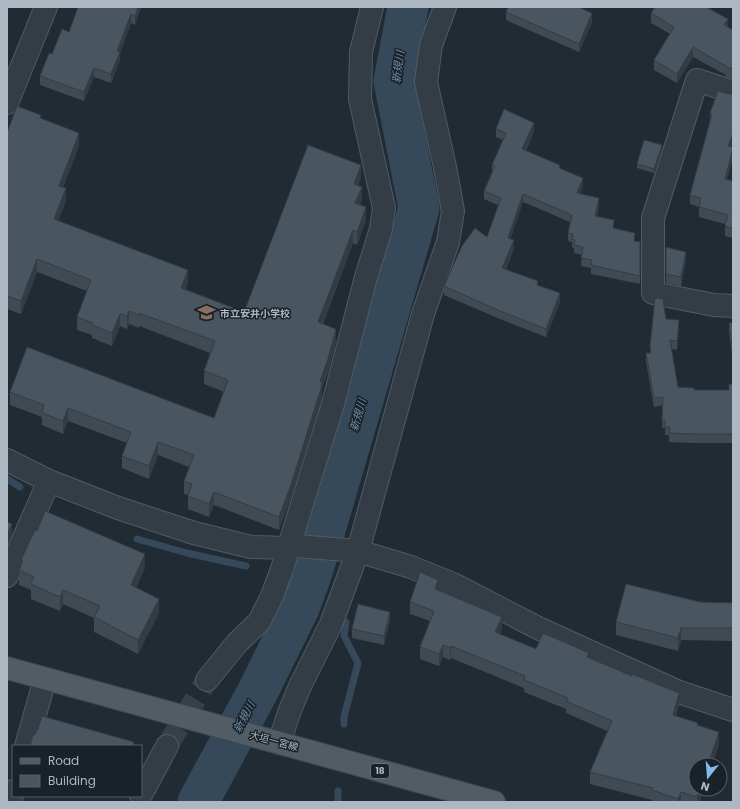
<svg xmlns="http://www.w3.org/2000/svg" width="740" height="809" font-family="Poppins,'Noto Sans JP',sans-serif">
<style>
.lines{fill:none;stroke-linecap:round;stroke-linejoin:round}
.stream{stroke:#35495a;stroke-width:7}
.river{stroke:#35495a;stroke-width:41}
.minor-tunnel{stroke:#364049;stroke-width:22;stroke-dasharray:22 11;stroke-linecap:butt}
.minor-casing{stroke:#515b63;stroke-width:24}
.major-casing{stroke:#3d464e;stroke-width:24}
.minor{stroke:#343d45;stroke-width:22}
.major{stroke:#525c65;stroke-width:22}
.wall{fill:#3f4a53}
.shaded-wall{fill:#333c43}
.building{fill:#495660;stroke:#333c43}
.labels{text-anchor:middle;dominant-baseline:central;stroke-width:3;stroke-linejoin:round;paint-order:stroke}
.shield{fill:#192229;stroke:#818b94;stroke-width:1}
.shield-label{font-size:9px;font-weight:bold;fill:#aeb8c2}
.poi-label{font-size:10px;font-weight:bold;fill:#aeb8c2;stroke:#192229;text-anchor:start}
.street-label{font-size:10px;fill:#aeb8c2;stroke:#192229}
.water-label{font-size:11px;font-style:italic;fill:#708ca4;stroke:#192229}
</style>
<rect width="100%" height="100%" fill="#212b34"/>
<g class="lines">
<!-- stream -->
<path class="stream" d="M7,479L20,487
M137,539L187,553L246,566
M344,724V717L358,663L344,636L346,622
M338,802V791"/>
<!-- river -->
<path class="river" d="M198,802L258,691L299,608L311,575L325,530L419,208L394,81L408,7"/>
<!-- minor-tunnel -->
<path class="minor-tunnel" d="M167,746L207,680"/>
<defs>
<path id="minor" d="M733,92L697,80L653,218V293L714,305L733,306
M7,103L46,7
M7,460L49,481L118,508L194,533L251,547L288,548L297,546L358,551L411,567L453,584L538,628L679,692L733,710
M7,576L49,481
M207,680L237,643L259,622L272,596L282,569L333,404L366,277L381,229L384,208L360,99L361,52L372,7
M279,743L289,713L300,686L331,624L358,551L423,314L448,242L453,211L445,167L426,82L431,45L445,7
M26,746L45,679
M141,795L167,746
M10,802L13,791"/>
<path id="major" d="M7,668L494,802"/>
</defs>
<!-- minor casing -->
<use href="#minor" class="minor-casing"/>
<!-- major casing -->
<use href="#major" class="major-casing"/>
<!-- minor -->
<use href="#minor" class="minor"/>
<!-- major -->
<use href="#major" class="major"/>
</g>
<!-- wall -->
<path class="wall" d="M78,7H141L135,25L131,23L120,53V60L111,83L94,77L84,101L40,85V76L52,54L69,32Z
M712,7L710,10L728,27L733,30V79L726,77V75L693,57L677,83L654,70V60L670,34L651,23V13Z
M506,12L592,22L579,52L506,20Z
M729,94H733V143L731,147H733V158L727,179L733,181V238L725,236V224L699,217V207L690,204V195L710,121V113Z
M41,118L79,146L63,187L66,201L58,221L188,283L185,289L244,312L361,178L358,185L362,200L360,204L366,220L357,245L353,243L323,324L336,342L328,372L322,388V395L321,401L291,498L279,530L214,505L209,517L188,509V495L184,494V481L189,467L158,455L149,479L122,468V456L127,443L68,421L63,434L42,425V417L10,405V392L214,418L224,392L204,384V371L210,353L139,326V328L129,324L127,329L120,326L112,346L92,338V335L77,330V317L87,291L37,272L21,314L7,309V129L8,130Z
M496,129L534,131L526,151L560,168L583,186L580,194L599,206L597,216L614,228L635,241L640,242V284L591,274V268L581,266L582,255L574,253V248L572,247V242L568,241V233L570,222L523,202L510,239L514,249L506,269L538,285L560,302L546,337L500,319L444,295V286L487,237L498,205L484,199V191L492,173V165L503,140L496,137Z
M662,149L654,173L637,168V164Z
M666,247L686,260L681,286L666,283Z
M666,319L679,329L677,350L671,349L678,387L694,390H729L733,384V443H694L669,442V435H665V428H662L663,405L654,407L646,362V353H650V346Z
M729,323H733V354L732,355L729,332Z
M21,560L145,568L136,587L159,613L138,654L94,632V618L63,604L60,611L31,599V590L19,585V570L21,566Z
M438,590L502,629L500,634L536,649L589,658L679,705L676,716L698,725L719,744L712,765H696V789H704L700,802H652V800L590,784V772L607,731L566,713V709L524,692V688L451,658L450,660L443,657L439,666L420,659V647L430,621L410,614V602Z
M700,602L733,603V641L681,640L678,651L616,635V622Z
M390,620L384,645L352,638V629Z"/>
<!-- shaded-wall -->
<path class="shaded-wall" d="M138,7H141L135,25V16Z
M706,7H712L706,17Z
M592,13V22L579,52V44Z
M131,14V23L120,53V60L111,83V74L117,51Z
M728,19V29L724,25Z
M693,47V57L677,83V74Z
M94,68V77L84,101V92Z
M534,123V131L522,158V149Z
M79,133V146L59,198V186Z
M733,133V143L728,156V146Z
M662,145V149L654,173V169Z
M733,148V158L725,188V179Z
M361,165V178L354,197V184Z
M583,178V186L577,201V193Z
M362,187V200L355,216V203Z
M66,188V201L54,232V219Z
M523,194V202L508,246V238Z
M599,198V206L595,224V216Z
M366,207V220L357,245V232Z
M353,230V243L318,335V322Z
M514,240V249L502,276V268Z
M686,252V260L681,286V277Z
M37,259V272L21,314V301Z
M188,270V283L181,301V288Z
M560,293V302L546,337V329Z
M129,311V324L127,329V316Z
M120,314V326L112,346V333Z
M679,320V329L677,350V341Z
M336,329V342L328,372L322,388V395L321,401L291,498L279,530V517Z
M68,408V421L63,434V421Z
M158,442V455L149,479V466Z
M214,492V505L209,517V504Z
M12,524V534L7,545V535Z
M145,554V568L131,599V585Z
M438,580V592L435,589Z
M63,590V604L60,611V597Z
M159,599V613L138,654V640Z
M390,612V620L384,645V636Z
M502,617V629L495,644V632Z
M681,628V640L678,651V638Z
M443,645V657L439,666V654Z
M451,646V658L450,660V648Z
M679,693V705L673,727V715Z
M719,732V744L712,765H708Z
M700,789H704L700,802H697V797Z
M681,792V802H678V799Z"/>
<!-- building -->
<path class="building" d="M78,7H138L135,16L131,14L117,51L120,52L111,74L94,68L84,92L40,76L49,53L52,54L62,29L69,32Z
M508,7H578L592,13L579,44L506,12Z
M655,7H706L728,19L724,25L733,30V69L726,67V66L693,47L677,74L654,60L674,27L651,13Z
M718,91L729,94H733V133L728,146L733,147V148L725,179L733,181V229L725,226L728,215L699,207L701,198L690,195L712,114L710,113Z
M17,106L41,115L40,118L79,133L59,186L66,188L54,219L188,270L181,288L244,312L308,145L361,165L354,184L362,187L355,203L366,207L357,232L353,230L318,322L336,329L328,359L320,381L322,382L321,388L291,485L279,517L214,492L209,504L188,496L192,484L184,481L194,455L158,442L149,466L122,456L131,432L68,408L63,421L42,413L44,405L10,392L27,347L214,418L228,380L204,371L215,341L139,313V315L129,311L127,316L120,314L112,333L92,325L93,323L77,317L91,280L37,259L21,301L7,296V129L8,130Z
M504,109L534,123L522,149L560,165L559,168L583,178L577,193L599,198L595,216L614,220L613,228L635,233L634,241L640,242V276L591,265L592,260L581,258L583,247L574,245L575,240L572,239L573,234L568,233L572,215L523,194L508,238L514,240L502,268L538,281L537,285L560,293L546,329L500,311L444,286L462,246L475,228L487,237L501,198L484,191L495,166L492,165L506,133L496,129Z
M644,140L662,145L654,169L637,164Z
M666,247L686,252L681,277L666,274Z
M655,298L663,299L666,319L679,320L677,341L670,340L678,387L694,388V390H729V384H733V434H694L669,433L670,427H665V420H662L663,397L654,398L646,353H651L650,346Z
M729,323H733V346H732Z
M45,511L145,554L131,585L159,599L138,640L94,617L100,606L63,590L60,597L31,584L34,577L19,570L23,561L21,560L35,530L37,531Z
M7,522L12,524L7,535Z
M420,572L438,580L435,589L502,617L495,632L536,649L543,633L589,653L587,657L632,676V674L679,693L673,715L698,723L697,725L719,732L708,765H696V789H700L697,797L681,792L678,799L652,790L653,788L590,772L612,721L566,701L568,698L524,680L525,676L451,646L450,648L443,645L439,654L420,647L434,611L410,602Z
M626,584L700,602L733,603V628H681L678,638L616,622Z
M358,604L390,612L384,636L352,629Z
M42,716L134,742L133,746H30L33,735L35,734L38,729Z"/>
<!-- icons -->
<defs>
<symbol id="school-bare" viewBox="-9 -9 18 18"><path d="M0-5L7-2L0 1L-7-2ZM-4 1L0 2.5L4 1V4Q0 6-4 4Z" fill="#8d6e63" stroke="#192229" stroke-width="2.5" paint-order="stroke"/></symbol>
</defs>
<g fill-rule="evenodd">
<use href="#school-bare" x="194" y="300" width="25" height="25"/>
</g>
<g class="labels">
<!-- shield labels -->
<rect class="shield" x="371" y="764" width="18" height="14" rx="3"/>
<g class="shield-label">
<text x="380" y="771">18</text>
</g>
<!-- poi labels -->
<g class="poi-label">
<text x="220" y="313">市立安井小学校</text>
</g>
<!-- street labels -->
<g class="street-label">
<text transform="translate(274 741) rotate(15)">大垣一宮線</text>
</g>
<!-- water labels -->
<g class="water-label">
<text transform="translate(398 67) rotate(-83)">新規川</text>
<text transform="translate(358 415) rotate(-74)">新規川</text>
<text transform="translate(244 717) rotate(-62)">新規川</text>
</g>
</g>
<!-- border -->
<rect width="740" height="809" fill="none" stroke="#aeb8c2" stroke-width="16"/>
<!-- legend -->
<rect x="12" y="745" width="130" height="52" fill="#192229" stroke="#555e66"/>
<rect x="20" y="758" width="20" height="6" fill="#525c65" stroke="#555e66"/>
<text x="48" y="765" font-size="12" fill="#aeb8c2">Road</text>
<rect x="20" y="775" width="20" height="12" fill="#495660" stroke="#555e66"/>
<text x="48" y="785" font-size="12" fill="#aeb8c2">Building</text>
<!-- north arrow -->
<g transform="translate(708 777) rotate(197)"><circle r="19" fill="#192229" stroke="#555e66"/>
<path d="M0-3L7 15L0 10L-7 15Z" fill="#86baef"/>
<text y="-6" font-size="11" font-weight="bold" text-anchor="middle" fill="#aeb8c2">N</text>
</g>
</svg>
